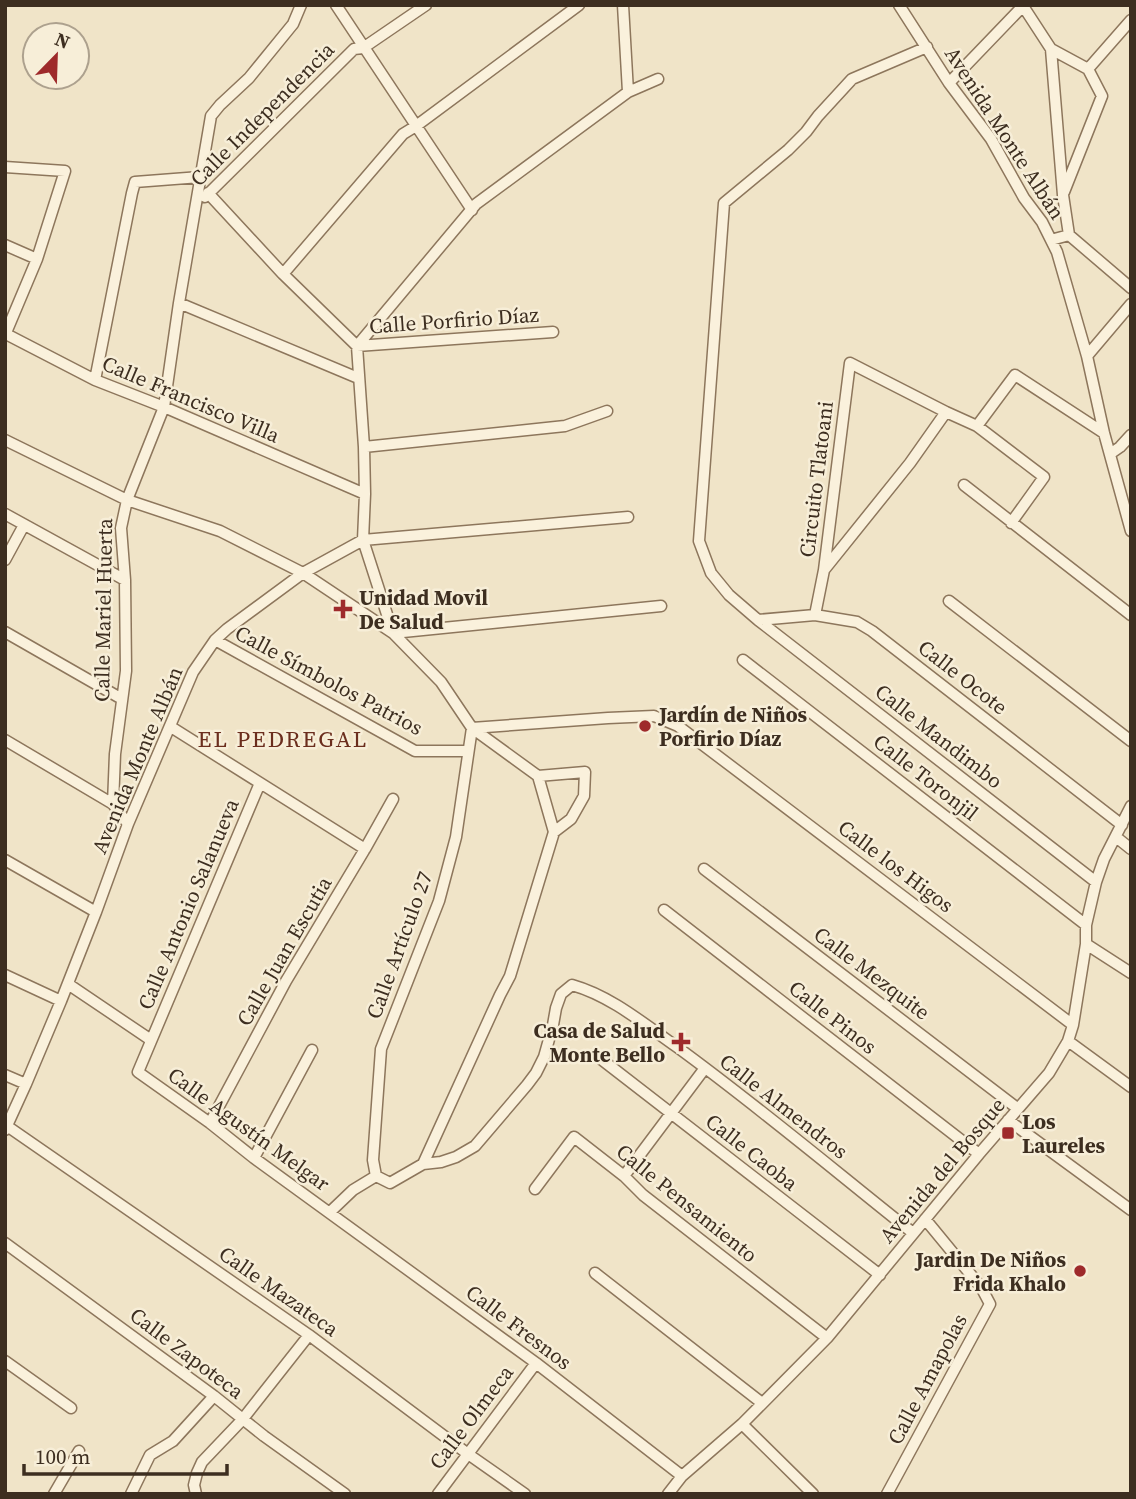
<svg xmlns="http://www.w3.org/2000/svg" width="1136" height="1499" font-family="'Source Serif 4',serif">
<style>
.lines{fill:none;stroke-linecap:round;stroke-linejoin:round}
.minor-casing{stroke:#8d765c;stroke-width:13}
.minor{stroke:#faf1dc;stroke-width:10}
.poi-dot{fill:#9e2a2b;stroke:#f7eed8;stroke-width:2.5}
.labels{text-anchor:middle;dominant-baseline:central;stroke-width:5;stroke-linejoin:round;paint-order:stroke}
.street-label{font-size:21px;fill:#3d2e20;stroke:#f7eed8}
.poi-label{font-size:21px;font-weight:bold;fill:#3d2e20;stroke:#f7eed8;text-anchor:start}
.neighbourhood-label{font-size:23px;letter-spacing:2px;fill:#6b2e1e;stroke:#f7eed8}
</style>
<rect width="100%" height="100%" fill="#f0e4c8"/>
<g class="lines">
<defs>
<path id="minor" d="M336,5L472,210
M623,5L628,92
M899,5L949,83L991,139L1024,198L1042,222L1057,252L1087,356L1104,433L1131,531
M1023,6L1051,49L1063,195L1069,235L1051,240
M927,47L852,79L818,116L806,132L788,150L724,203L699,541L711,573L729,595L758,620L1096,882
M1051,49L1088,69
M949,83L1024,5
M5,167L65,171L37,259L5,335
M1064,192L1102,96L1088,69L1131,20
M208,193L283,274L357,346L553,332
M205,197L354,49L363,48L426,5
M1069,235L1131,288
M5,245L37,259
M283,274L403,134L416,126L579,5
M179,303L358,378
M6,334L95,380L164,407L365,494
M1087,356L1131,304
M95,380L132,193L135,182L200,177
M977,426L1015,375L1104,433
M5,440L127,500L220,531L303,573L393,633L661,606
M364,447L565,426L607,411
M1110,454L1120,447L1131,435
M964,485L1131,615
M5,514L125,580
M5,560L24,525
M824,570L910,463L946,412
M949,601L1131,741
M815,615L824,570L850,363L946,412L977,426L1044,477L1011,523
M758,620L815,615L857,622L872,631L1122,825
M5,632L122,699
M215,640L415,751H468
M743,660L1086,925
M171,727L365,849
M472,728L608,718L654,716L678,726L1073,1025
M5,740L113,804L128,824
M538,776L585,772L584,796L571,819L554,832
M260,783L138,1072L210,1123L254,1158L536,1363L682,1476
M113,804L115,754L126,671L125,580L121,528L127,500L164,407L179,303L211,116L220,105L249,78L293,24L301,5
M1116,837L1131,849
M5,860L96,912
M704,869L1017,1108
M664,910L979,1154
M1086,944L1131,973
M5,975L61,1001
M68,984L151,1040
M1068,1041L1131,1087
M601,1059L880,1275
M5,1075L26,1084
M1008,1120L1131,1210
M210,1123L286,981L365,849L393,799
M7,1126L309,1335L468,1454L525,1494
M5,1130L26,1084L61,1001L96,912L128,824L193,672L215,640L227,629L303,573L363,540L628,517
M254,1158L312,1050
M423,1164L441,1162L456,1157L475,1146L527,1085L536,1073L544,1057L553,1025L556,1008L561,994L572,985C611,996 644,1024 677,1047C758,1106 835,1171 913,1233
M376,1176L390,1183L423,1164L500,995L510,976L554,832L538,776L472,728L441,682L393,633L363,540L365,494L364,447L357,346L476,204L628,92L658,79
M376,1176L373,1160L381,1049L439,901L456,837L472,728
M624,1176L705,1068
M535,1189L574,1137L624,1176L643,1195L827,1338
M330,1212L353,1190L376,1176
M5,1243L214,1396L264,1436L345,1494
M595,1273L762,1403
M5,1361L71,1408
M742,1424L813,1494
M54,1494L79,1451
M131,1494L150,1455L173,1441L214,1396
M196,1494L194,1485L197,1473L202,1462L242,1420L309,1335
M438,1494L536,1363
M668,1494L682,1476L742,1424L827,1338L979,1154L1049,1073L1068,1041L1073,1025L1086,944V925L1096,882L1104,859L1131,806
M887,1494L990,1304L981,1287L925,1219"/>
</defs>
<!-- minor casing -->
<use href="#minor" class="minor-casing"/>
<!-- minor -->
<use href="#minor" class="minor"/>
</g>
<!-- markers -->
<g class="poi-dot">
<path d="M339.5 598.5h7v7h7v7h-7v7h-7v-7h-7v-7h7z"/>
<circle cx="645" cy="726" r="7"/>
<path d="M677.5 1031.5h7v7h7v7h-7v7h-7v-7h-7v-7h7z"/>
<rect x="1001" y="1126" width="14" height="14" rx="3.5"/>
<circle cx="1080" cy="1271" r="7"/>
</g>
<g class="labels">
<!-- street labels -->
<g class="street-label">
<text transform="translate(262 114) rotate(-45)">Calle Independencia</text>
<text transform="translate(1005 133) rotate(57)">Avenida Monte Albán</text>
<text transform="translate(454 320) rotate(-4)">Calle Porfirio Díaz</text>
<text transform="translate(191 399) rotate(23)">Calle Francisco Villa</text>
<text transform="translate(816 479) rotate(-83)">Circuito Tlatoani</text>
<text transform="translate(103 610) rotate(-89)">Calle Mariel Huerta</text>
<text transform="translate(963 677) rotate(38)">Calle Ocote</text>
<text transform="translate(329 680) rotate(28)">Calle Símbolos Patrios</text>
<text transform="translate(939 736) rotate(38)">Calle Mandimbo</text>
<text transform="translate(137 760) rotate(-67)">Avenida Monte Albán</text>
<text transform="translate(926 777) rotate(38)">Calle Toronjil</text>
<text transform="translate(896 866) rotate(37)">Calle los Higos</text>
<text transform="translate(188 904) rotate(-67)">Calle Antonio Salanueva</text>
<text transform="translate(399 945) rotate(-70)">Calle Artículo 27</text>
<text transform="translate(284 951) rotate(-60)">Calle Juan Escutia</text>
<text transform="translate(872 973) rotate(37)">Calle Mezquite</text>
<text transform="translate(833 1017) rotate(38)">Calle Pinos</text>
<text transform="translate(784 1106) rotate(38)">Calle Almendros</text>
<text transform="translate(249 1129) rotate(36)">Calle Agustín Melgar</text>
<text transform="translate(752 1152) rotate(38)">Calle Caoba</text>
<text transform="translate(942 1170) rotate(-50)">Avenida del Bosque</text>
<text transform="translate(687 1203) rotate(39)">Calle Pensamiento</text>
<text transform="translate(279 1291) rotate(35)">Calle Mazateca</text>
<text transform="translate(519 1327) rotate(37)">Calle Fresnos</text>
<text transform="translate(187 1353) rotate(37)">Calle Zapoteca</text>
<text transform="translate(927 1379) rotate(-62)">Calle Amapolas</text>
<text transform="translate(471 1417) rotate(-53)">Calle Olmeca</text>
</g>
<!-- poi labels -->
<g class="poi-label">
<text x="359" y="597">Unidad Movil<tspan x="359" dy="24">De Salud</tspan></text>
<text x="659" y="714">Jardín de Niños<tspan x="659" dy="24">Porfirio Díaz</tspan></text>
<text x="665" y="1030" text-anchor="end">Casa de Salud<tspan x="665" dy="24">Monte Bello</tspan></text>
<text x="1022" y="1121">Los<tspan x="1022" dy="24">Laureles</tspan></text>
<text x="1066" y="1259" text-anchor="end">Jardin De Niños<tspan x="1066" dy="24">Frida Khalo</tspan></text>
</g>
<!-- neighbourhood labels -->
<g class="neighbourhood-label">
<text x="283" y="739">EL PEDREGAL</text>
</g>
</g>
<!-- border -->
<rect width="1136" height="1499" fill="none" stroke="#3d2e20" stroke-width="14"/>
<!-- north arrow -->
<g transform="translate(56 56) rotate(23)"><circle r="33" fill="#f7eed8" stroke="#ada18e" stroke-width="2"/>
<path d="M0-5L12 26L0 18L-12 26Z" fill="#9e2a2b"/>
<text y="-10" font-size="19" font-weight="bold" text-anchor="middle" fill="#3d2e20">N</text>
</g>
<!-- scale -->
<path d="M24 1464v10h203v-10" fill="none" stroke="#3d2e20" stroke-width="3.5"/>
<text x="35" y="1464" font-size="21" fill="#3d2e20" stroke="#f7eed8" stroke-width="5" paint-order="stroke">100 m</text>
</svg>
